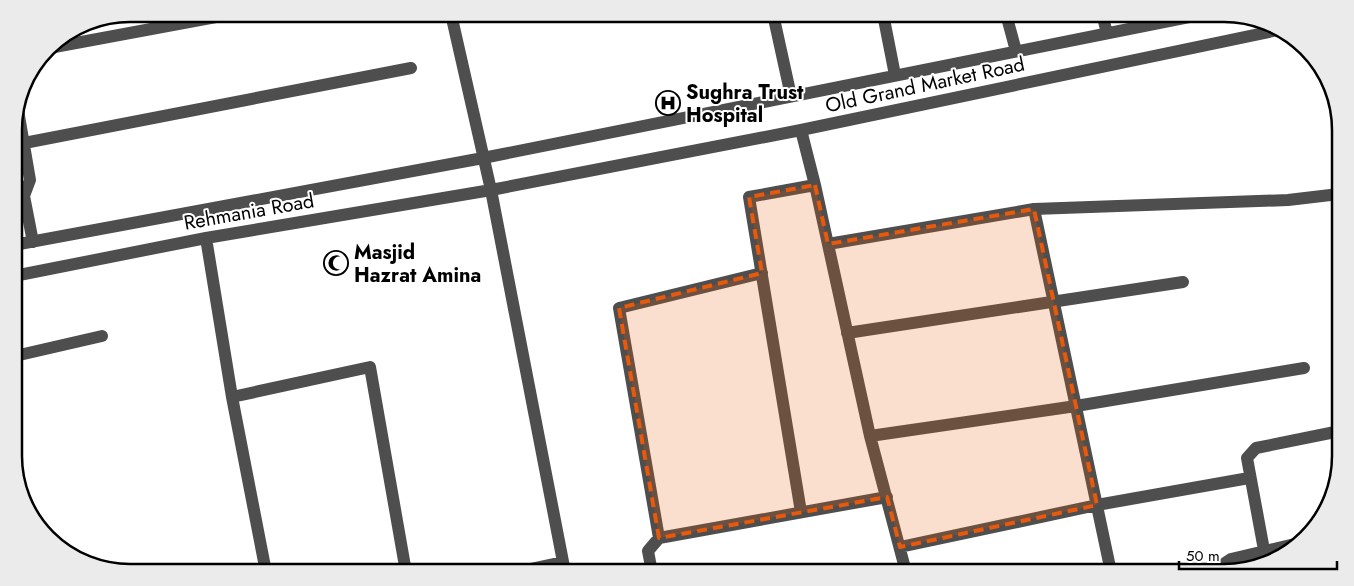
<svg xmlns="http://www.w3.org/2000/svg" width="1354" height="586" font-family="Jost,sans-serif">
<style>
.lines{fill:none;stroke-linecap:round;stroke-linejoin:round}
.minor{stroke:#4e4e4e;stroke-width:12}
.marked{fill:#e8590c;fill-opacity:0.2;stroke:#e8590c;stroke-width:4;stroke-dasharray:10 6;stroke-linejoin:round}
.labels{text-anchor:middle;dominant-baseline:central;stroke-width:4;stroke-linejoin:round;paint-order:stroke}
.street-label{font-size:20px;fill:#000;stroke:#fff}
.poi-label{font-size:20px;font-weight:bold;fill:#000;stroke:#fff;text-anchor:start}
.rim{fill:none;stroke:#000;stroke-width:2.5}
</style>
<rect width="100%" height="100%" fill="#fff"/>
<g class="lines">
<!-- minor -->
<path class="minor" d="M451,14L491,190L565,572
M773,14L791,96
M883,14L895,75
M1006,14L1016,51
M1102,14L1107,33
M49,48L232,14
M18,110L30,180L24,196
M801,130L815,185L870,436L906,572
M14,145L411,68
M14,187L24,196L33,242
M206,238L232,397L266,572
M828,244L1034,209
M14,245L483,158L1204,14
M14,276L206,238L491,190L801,130L1278,30
M847,333L1183,282
M15,356L102,336
M232,397L370,367L406,572
M870,436L1076,406L1304,368
M801,512L749,197L815,185
M659,538L619,308L762,273
M900,547L1097,505L1249,478
M1264,550L1247,458L1256,448L1340,431
M516,572L563,562
M652,572L648,551L659,538L887,497
M1111,572L1034,209L1288,200L1339,194
M1222,572L1225,563L1231,559L1299,543"/>
</g>
<!-- marked area -->
<path class="marked" d="M815,185L828,244L1034,209L1097,505L900,547L887,497L659,538L619,308L762,273L749,197Z"/>
<!-- icons -->
<defs>
<symbol id="hospital-ring" viewBox="-11 -11 22 22"><circle r="9.5" fill="#fff" stroke="#000" stroke-width="1.5"/><path d="M-5-5h3v3.5h4V-5h3V5h-3V1.5h-4V5h-3Z" fill="#000"/></symbol>
<symbol id="mosque-ring" viewBox="-11 -11 22 22"><circle r="9.5" fill="#fff" stroke="#000" stroke-width="1.5"/><path d="M3.5-4.9A6 6 0 1 0 3.5 4.9A5 5 0 1 1 3.5-4.9Z" fill="#000"/></symbol>
</defs>
<g fill-rule="evenodd">
<use href="#hospital-ring" x="654" y="89" width="28" height="28"/>
<use href="#mosque-ring" x="322" y="249" width="28" height="28"/>
</g>
<g class="labels">
<!-- street labels -->
<g class="street-label">
<text transform="translate(925 85) rotate(-12)">Old Grand Market Road</text>
<text transform="translate(249 212) rotate(-10)">Rehmania Road</text>
</g>
<!-- poi labels -->
<g class="poi-label">
<text x="686" y="92">Sughra Trust<tspan x="686" dy="23">Hospital</tspan></text>
<text x="354" y="252">Masjid<tspan x="354" dy="23">Hazrat Amina</tspan></text>
</g>
</g>
<!-- crop -->
<path d="M0 0H1354V586H0ZM130 22H1224A108 108 0 0 1 1332 130V456A108 108 0 0 1 1224 564H130A108 108 0 0 1 22 456V130A108 108 0 0 1 130 22Z" fill="#ebebeb" fill-rule="evenodd"/>
<path class="rim" d="M130 22H1224A108 108 0 0 1 1332 130V456A108 108 0 0 1 1224 564H130A108 108 0 0 1 22 456V130A108 108 0 0 1 130 22Z"/>
<!-- scale -->
<path d="M1179 561v8h158v-8" fill="none" stroke="#000000" stroke-width="2.5"/>
<text x="1186" y="561" font-size="15" fill="#000000" stroke="#ffffff" stroke-width="4" paint-order="stroke">50 m</text>
</svg>
